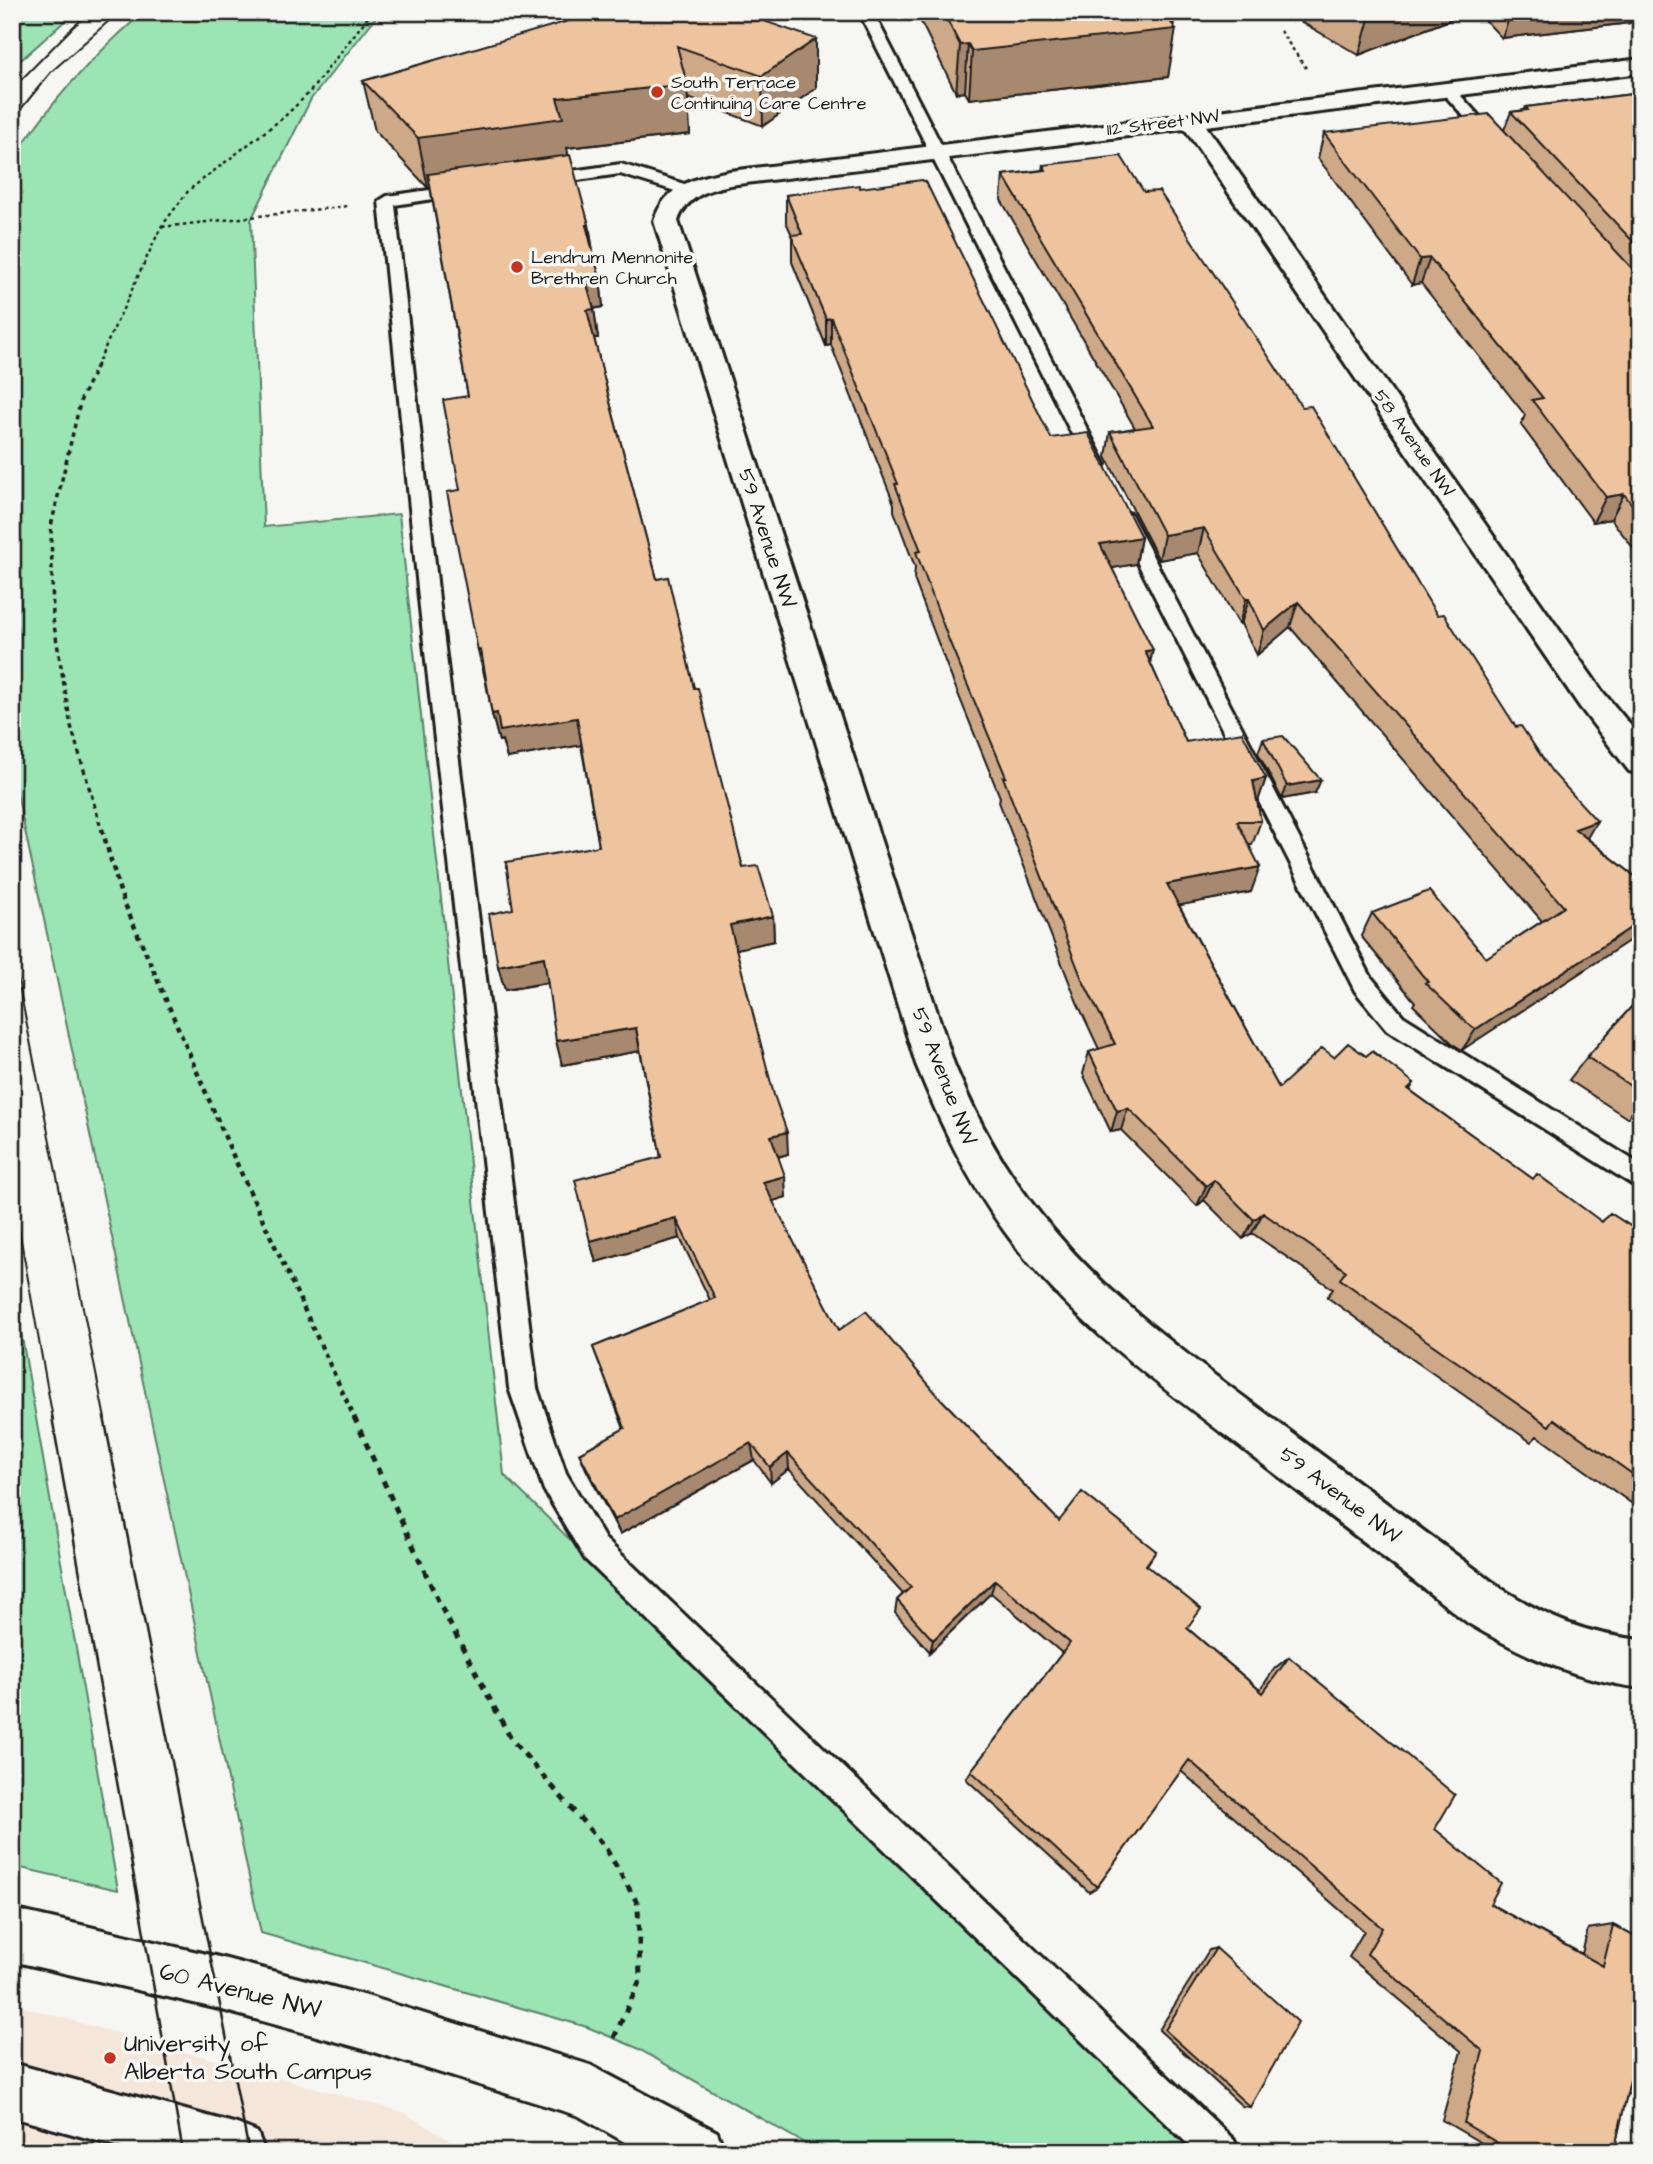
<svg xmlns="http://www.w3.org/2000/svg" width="1653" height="2164" font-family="'Architects Daughter',sans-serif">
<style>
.built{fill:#f4e7d9}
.green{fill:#9be4b3;stroke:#5c8068;stroke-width:2}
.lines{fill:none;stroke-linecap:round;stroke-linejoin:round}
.lane-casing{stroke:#1c1c1c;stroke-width:6}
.street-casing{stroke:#1c1c1c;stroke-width:6}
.secondary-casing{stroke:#1c1c1c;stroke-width:6}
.path-far3{stroke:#1c1c1c;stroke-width:2.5;stroke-dasharray:3.5 3.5;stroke-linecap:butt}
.path-far2{stroke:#1c1c1c;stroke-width:3.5;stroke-dasharray:4.5 4.5;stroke-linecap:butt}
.path-far1{stroke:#1c1c1c;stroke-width:4.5;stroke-dasharray:5 5;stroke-linecap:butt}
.path{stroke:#1c1c1c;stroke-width:5;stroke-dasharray:7 7;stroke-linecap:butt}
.lane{fill:#f6f6f2;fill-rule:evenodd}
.street{fill:#f6f6f2;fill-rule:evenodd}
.secondary{fill:#f6f6f2;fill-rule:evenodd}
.tram-far1{stroke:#1c1c1c;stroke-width:2}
.tram{stroke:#1c1c1c;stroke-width:2.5}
.wall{fill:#cda988;stroke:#1c1c1c;stroke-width:2}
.shaded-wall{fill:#a7896f;stroke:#1c1c1c;stroke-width:2}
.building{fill:#eec49e;stroke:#1c1c1c;stroke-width:2}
.poi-dot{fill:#c8321e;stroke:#f6f6f2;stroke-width:2.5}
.labels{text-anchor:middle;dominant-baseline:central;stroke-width:7;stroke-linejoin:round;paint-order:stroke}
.far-poi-label{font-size:18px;fill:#1c1c1c;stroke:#f6f6f2;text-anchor:start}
.far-street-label{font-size:18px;fill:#1c1c1c;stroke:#f6f6f2}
.street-label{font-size:21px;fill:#1c1c1c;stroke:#f6f6f2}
.near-street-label{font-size:24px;fill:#1c1c1c;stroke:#f6f6f2}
.near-poi-label{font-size:24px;fill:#1c1c1c;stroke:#f6f6f2;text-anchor:start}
</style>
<rect width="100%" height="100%" fill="#f6f6f2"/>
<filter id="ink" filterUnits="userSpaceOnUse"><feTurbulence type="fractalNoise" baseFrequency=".0143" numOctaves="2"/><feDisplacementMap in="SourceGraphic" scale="14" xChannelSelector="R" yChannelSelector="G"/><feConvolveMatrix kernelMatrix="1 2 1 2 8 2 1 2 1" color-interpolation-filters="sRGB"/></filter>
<g filter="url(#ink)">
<!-- built -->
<path class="built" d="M12,2004L403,2112L469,2152H12Z"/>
<!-- green -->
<path class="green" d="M12,12H75L12,68Z
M144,12H380L311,99L251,220L264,527L399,514L504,1475L1196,2152H820L635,2047L587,2027L261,1933L12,770V160C49,104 93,55 144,12Z
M12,1280L118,1890L12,1866Z"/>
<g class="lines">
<defs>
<path id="lane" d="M859,12H873L1105,464L1102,468H1090L1087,464Z
M1447,85L1452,86L1498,137L1501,140L1498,143H1488L1442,92L1440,89Z
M621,164L694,187L696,190L688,195L620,174L543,185L535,180L543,175Z
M465,185L471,187L473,190L471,193L395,205L440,608L537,1388L566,1473L605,1539L1234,2140L1239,2152H1196L585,1559L544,1490L509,1388L420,608L379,201L387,196Z
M1124,512L1131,514L1133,518L1371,977L1403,1016L1641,1165V1190L1387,1030L1355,991L1115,518L1117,514Z"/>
<path id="street" d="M1641,59V73L1206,126L1602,691L1641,738V774L1629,771L1580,707L1185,129L730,185C707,190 686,197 678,221L954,1064C970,1102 987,1138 1010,1172C1078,1277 1178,1348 1276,1421C1351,1477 1426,1533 1502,1589C1551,1619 1583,1633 1641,1640V1688C1577,1680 1523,1656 1468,1623C1390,1562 1312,1502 1234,1442C1151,1379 1066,1317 1005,1232C967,1180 940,1123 916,1064L654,221C665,185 696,177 730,171Z"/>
<path id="secondary" d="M12,1909L215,1956L367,1996L590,2065L717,2132L725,2152H642L579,2116L367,2050L215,2008L12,1961Z
M12,2063L237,2124L257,2132L265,2152H137L12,2117Z"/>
</defs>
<!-- lane casing -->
<use href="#lane" class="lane-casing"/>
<!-- street casing -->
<use href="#street" class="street-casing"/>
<!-- secondary casing -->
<use href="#secondary" class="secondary-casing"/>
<!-- path-far3 -->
<path class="path-far3" d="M1280,31L1306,68
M162,227L348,206
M96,367L161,227L189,190L284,117L309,93L372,12"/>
<!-- path-far2 -->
<path class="path-far2" d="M97,365L81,399L51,526L53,619L71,726L102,831"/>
<!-- path-far1 -->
<path class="path-far1" d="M102,829L121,895L231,1151L355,1419"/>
<!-- path -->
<path class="path" d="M354,1417L441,1607L511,1739L605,1847L638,1904L640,1980L612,2042"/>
<!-- lane -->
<use href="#lane" class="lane"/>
<!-- street -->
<use href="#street" class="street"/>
<!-- secondary -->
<use href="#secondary" class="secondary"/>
<!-- tram-far1 -->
<path class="tram-far1" d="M12,89L74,26L92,12
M12,120L51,72L119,12
M12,950L105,1419
M12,1190L53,1419"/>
<!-- tram -->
<path class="tram" d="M52,1417L183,2152
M104,1417L249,2152"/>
</g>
<!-- wall -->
<path class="wall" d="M564,12H738L816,88L763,126L688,98L690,134L567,148L568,155L589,225L593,252L600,279L603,307L594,309L598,338H594L611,406L657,579L694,688L743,868L773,916L774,941L736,949L788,1154L778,1157L786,1197L772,1201L839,1330L941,1399L1059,1521L1156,1551L1147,1565L1187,1628L1260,1690L1275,1668L1289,1657L1435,1829L1490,1904L1582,1954L1588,1929L1613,1925L1641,1940V2101L1627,2093L1614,2152H1497L1442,2120L1461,2051L1349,1957L1364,1931L1181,1771L1097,1887L1089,1892L966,1779L971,1771L1062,1653L991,1593L930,1652L895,1613L897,1600L903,1594L789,1469L771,1483L754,1460L620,1534L586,1469L579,1453L624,1429L593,1347L710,1300L680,1238L596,1262L590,1241L661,1157L640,1051L562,1065L548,983L505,990L498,966L513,909L599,846L581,745L507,758L502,740L499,741L492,714L485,678L460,490L468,396L430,187L428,188L375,131L363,81L573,20Z
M916,12H1189L1188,17L1173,18L1174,20L1168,77L969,99L965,92L956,93Z
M1284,12H1470L1359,55Z
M1477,12H1634L1630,23L1502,38Z
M1641,93V558L1611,519L1593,522L1521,425L1525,415L1421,283L1412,285L1318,158L1324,133L1504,130L1511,112L1524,110L1526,107Z
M1043,165L1144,192L1437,615L1587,838L1641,881L1462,1050L1453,1044L1413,1005L1415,1002L1361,936L1372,913L1486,958L1542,921L1290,627L1257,655L1241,624H1239L1198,553L1159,560L1106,457L1110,432L1135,428L1001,200L1003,175L1042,170Z
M860,188L1051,438L1141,537L1136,564L1112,568L1150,662L1186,742L1266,778L1257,804L1261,821L1252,845H1249L1251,892L1179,905L1279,1088L1334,1057L1366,1056L1414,1083L1410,1090L1533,1179L1602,1222L1610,1213L1641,1233V1510L1537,1436L1531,1442L1405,1354L1327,1297L1333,1289L1252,1233L1243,1239L1204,1200L1197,1206L1121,1130L1111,1132L1083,1074L1089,1052L1099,1049L1077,1002L999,802L1000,797L948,669L914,579L915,567L894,511V504L831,345L826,346L792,262V235L786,222V195Z
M1263,739L1315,793L1282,799L1258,753Z
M1641,996V1108L1637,1105L1627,1118L1569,1080L1587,1057Z
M1216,1948L1250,2107L1242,2106L1159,2030L1209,1950Z"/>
<!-- shaded-wall -->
<path class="shaded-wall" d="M1371,12H1470L1359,55Z
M1511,12H1634L1630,23L1502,38Z
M1174,20L1172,29H1176L1168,77L969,99L972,51Z
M816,39V88L763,126L762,76Z
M968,44L965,92L956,93L960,45Z
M687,84L690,134L567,148L570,168L428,188L418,138L557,98Z
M586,225H589L593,253Z
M1430,258L1421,283L1412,285L1420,259Z
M600,279L603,307L590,309L586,281Z
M594,309L598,338H591L587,310Z
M831,318V345L826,346V319Z
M1624,494L1611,519L1593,522L1606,497Z
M1204,528L1198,553L1159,560L1164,535Z
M1141,537L1136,564L1096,571L1100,544Z
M1246,599H1249L1241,624H1239Z
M1298,602L1290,627L1257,655L1264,630Z
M481,650L488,677L485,678L478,651Z
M1153,650L1147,676L1145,651Z
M497,713L577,718L582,745L507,758L502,740L499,741L492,714Z
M1266,778L1257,804L1253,781Z
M1321,780L1315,793L1282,799L1287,786Z
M1597,821L1583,845L1575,829Z
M1260,867L1251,892L1160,909L1167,884Z
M773,916L774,941L732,950L730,925Z
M1641,921V933L1462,1050L1476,1029Z
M544,957L550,982L505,990L498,966Z
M636,1028L640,1051L562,1065L556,1041Z
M1128,1108L1121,1130L1111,1132L1117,1111Z
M787,1132L788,1154L773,1158L771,1136Z
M785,1176L786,1197L764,1204L763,1182Z
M1214,1180L1204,1200L1197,1206L1206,1186Z
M1263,1213L1252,1233L1243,1239L1254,1220Z
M676,1218L680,1238L596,1262L590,1241Z
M751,1443L754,1460L620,1534L614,1520Z
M788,1453L789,1469L771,1483L770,1467Z
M995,1580L991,1593L930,1652L933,1640Z"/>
<!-- building -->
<path class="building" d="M599,12H738L816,39L762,76L677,46L687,84L557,98L563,118L418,138L363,81Z
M943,12H1169L1174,20H1169L1176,29L972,51L968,44L960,45Z
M1641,93V250L1511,112L1528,110L1526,107Z
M1489,114L1641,278V516L1624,494L1606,497L1532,400L1543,398L1430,258L1420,259L1324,133Z
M570,155L589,225H586L600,279L586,281L594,309L587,310L611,406L657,579L668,577L694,688H698L743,868L758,866L773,916L730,925L774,1095L787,1132L771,1136L785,1176L763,1182L839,1330L866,1311L941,1399L1059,1521L1082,1492L1156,1551L1146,1565L1201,1609L1187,1628L1263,1693L1289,1657L1455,1795L1435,1829L1501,1883L1490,1904L1603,1966L1613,1925L1641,1940V2087L1630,2080L1614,2152H1513L1464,2123L1483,2051L1367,1954L1382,1928L1189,1760L1097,1887L971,1771L1070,1643L995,1580L933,1640L897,1600L911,1587L788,1453L770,1467L751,1443L614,1520L579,1453L625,1428L593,1347L715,1298L676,1218L590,1241L575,1180L661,1157L636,1028L556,1041L544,957L498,966L489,914L513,909L506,862L599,846L577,718L500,731L497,713L492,714L481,650L478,651L447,492L460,490L443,400L468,396L428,174Z
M1121,156L1144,192L1159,191L1302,407L1311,406L1437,615L1444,614L1516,727L1521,726L1552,772L1597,821L1575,829L1641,881V921L1476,1029L1467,1023L1425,983L1428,982L1372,913L1429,891L1486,958L1564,907L1298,602L1264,630L1249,599H1246L1204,528L1164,535L1110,432L1153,426L1003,175L1046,170L1043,165Z
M922,180L926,182L1051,438L1088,433L1141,537L1100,544L1153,650L1145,651L1186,742L1242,732L1266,778L1253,781L1261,821H1237L1260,867L1167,884L1279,1088L1322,1048L1334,1057L1348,1043L1366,1056L1372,1051L1414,1083L1408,1089L1533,1179L1537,1174L1602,1222L1610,1213L1641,1233V1480L1554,1419L1549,1426L1420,1336L1340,1279L1346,1271L1263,1213L1254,1220L1214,1180L1206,1186L1128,1108L1117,1111L1089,1052L1115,1044L1082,979L1003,777H1006L950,643L916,552L921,551L895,484H898L831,318L826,319L791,235L802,234L786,195L859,185L860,188Z
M1283,736L1321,780L1287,786L1263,739Z
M1641,996V1093L1587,1057Z
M1216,1948L1298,2022L1250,2107L1165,2030Z"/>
</g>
<!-- markers -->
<g class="poi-dot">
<circle cx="657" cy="92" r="7"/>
<circle cx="517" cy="267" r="7"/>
<circle cx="110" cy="2058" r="7"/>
</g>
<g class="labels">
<!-- far-poi labels -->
<g class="far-poi-label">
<text x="671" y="82">South Terrace<tspan x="671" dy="21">Continuing Care Centre</tspan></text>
<text x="531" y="257">Lendrum Mennonite<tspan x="531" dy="21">Brethren Church</tspan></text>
</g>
<!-- far-street labels -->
<g class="far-street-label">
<text transform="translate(1163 123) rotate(-7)">112 Street NW</text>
<text transform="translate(1414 443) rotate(55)">58 Avenue NW</text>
</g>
<!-- street labels -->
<g class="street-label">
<text transform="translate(767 538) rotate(72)">59 Avenue NW</text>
<text transform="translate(944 1076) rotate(69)">59 Avenue NW</text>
<text transform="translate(1340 1495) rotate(37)">59 Avenue NW</text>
</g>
<!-- near-street labels -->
<g class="near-street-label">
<text transform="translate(240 1991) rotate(14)">60 Avenue NW</text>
</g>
<!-- near-poi labels -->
<g class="near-poi-label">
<text x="124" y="2044">University of<tspan x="124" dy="28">Alberta South Campus</tspan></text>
</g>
</g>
<!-- margin -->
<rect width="1653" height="2164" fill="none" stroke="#f6f6f2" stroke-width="42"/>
<rect x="21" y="21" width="1611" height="2122" fill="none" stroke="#1c1c1c" stroke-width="2.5" filter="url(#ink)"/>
</svg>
